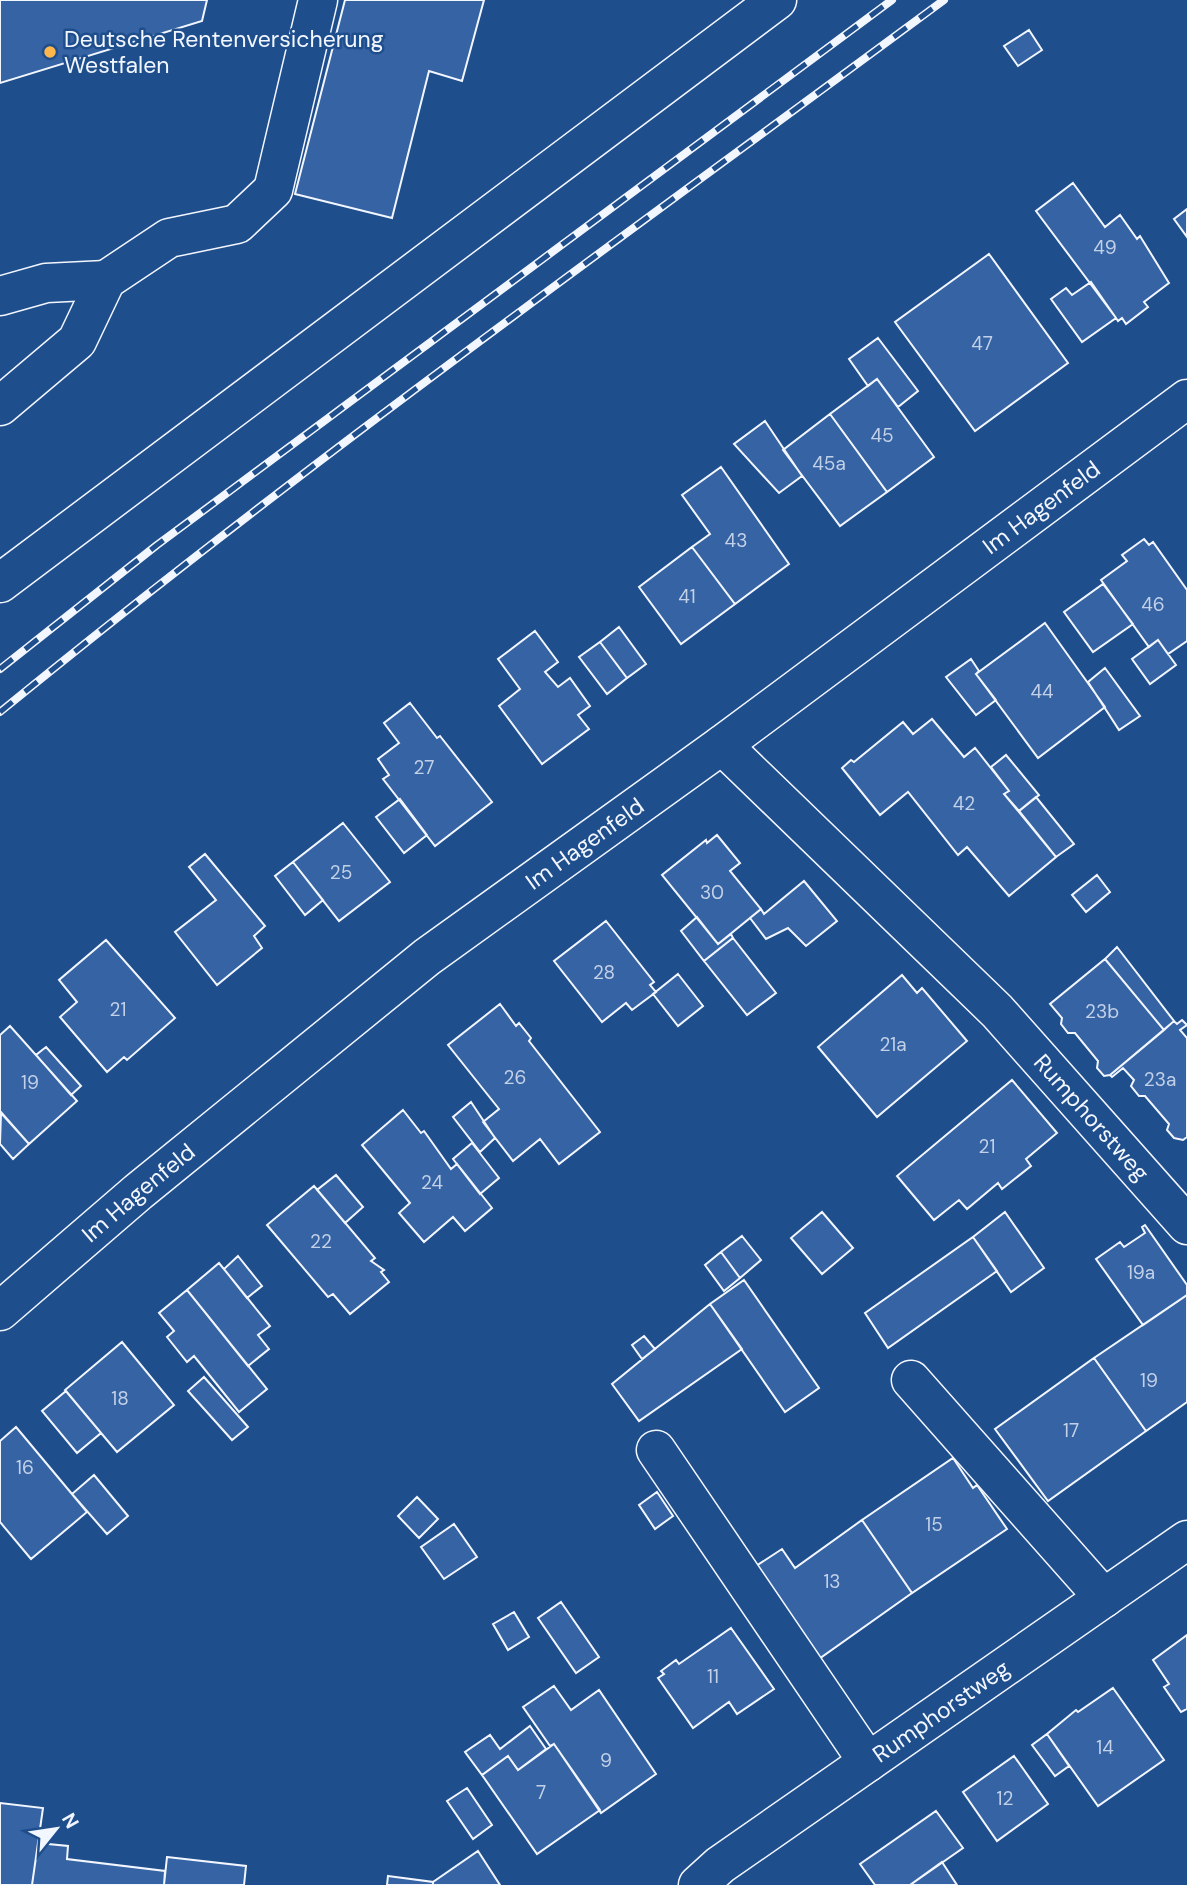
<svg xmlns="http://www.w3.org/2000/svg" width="1187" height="1885" font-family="'DM Sans',sans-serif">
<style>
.building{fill:#3563a3;stroke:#f2f6ff;stroke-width:2}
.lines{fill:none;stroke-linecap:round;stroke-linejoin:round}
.minor-casing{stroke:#f2f6ff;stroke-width:41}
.minor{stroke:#1f4e8c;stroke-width:38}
.rail-casing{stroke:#f2f6ff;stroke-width:8}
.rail{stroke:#1f4e8c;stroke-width:5;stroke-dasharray:16;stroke-linecap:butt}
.poi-dot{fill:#ffb74d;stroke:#1f4e8c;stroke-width:2.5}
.labels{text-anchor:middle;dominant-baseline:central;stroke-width:5;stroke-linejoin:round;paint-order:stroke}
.number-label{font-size:19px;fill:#c3d1e8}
.poi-label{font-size:23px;fill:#f2f6ff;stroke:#1f4e8c;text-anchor:start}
.street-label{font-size:23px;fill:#f2f6ff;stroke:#1f4e8c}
</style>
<rect width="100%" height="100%" fill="#1f4e8c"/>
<!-- building -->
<path class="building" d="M0,0H207L202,21L0,83Z
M345,0H484L462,81L429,71L392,218L295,194Z
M1029,30L1042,50L1018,66L1004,46Z
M1073,183L1105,227L1120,215L1137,239L1140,236L1169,283L1144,302L1148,307L1126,324L1122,318L1118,321L1116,318L1036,211Z
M1187,209V237L1174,219Z
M989,254L1068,363L975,431L895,322Z
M1091,282L1116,318L1082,342L1051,299L1066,288L1072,295Z
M878,338L918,391L898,407L877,379L868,386L849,359Z
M877,379L934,457L887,492L830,414Z
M830,414L887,492L840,526L783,450Z
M765,421L802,476L779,493L734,444Z
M721,467L789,564L735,604L692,547L710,534L682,495Z
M1144,539L1149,545L1153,542L1187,590V641L1168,654L1158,640L1149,647L1101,580L1127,561L1122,555Z
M692,547L735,604L681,644L639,587Z
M1103,584L1133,624L1093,652L1064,612Z
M1045,623L1105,707L1038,758L976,674Z
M619,627L646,664L627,678L600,642Z
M535,631L558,662L545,672L558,687L570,678L590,706L578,715L589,729L542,764L499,706L520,689L498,659Z
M1158,640L1176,665L1150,684L1132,659Z
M600,642L627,678L607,694L579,657Z
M971,659L979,671L976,674L996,700L976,715L946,677Z
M1105,668L1140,716L1119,730L1088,682Z
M410,703L437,738L440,736L492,802L435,846L383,779L389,775L378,759L399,743L384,723Z
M932,719L964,757L975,748L1009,791L1004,794L1056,857L1009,896L967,847L958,855L908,792L880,815L842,768L851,760L854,762L903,722L913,734Z
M1006,755L1039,795L1019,811L1004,794L1009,791L991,767Z
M1036,797L1074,844L1056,857L1019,811Z
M400,799L427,835L404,853L376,817Z
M343,823L390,882L339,921L293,862Z
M717,835L740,863L730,871L761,909L718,944L662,875L706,840L707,843Z
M205,854L265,926L254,936L262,948L217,985L175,932L216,900L189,867Z
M293,862L323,900L305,915L275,876Z
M1097,875L1110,892L1086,912L1072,895Z
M804,881L837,921L806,946L788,928L766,939L750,918L761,909L764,914Z
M697,917L718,944L731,934L733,938L704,961L681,931Z
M606,921L654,982L650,985L656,992L632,1010L626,1003L602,1022L554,961Z
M733,938L776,993L747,1015L704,961Z
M106,940L175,1018L127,1060L124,1057L107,1072L60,1017L77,1002L59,980Z
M1117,947L1174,1021L1164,1030L1105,959Z
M1105,959L1164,1030L1110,1075L1104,1076L1097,1068L1098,1061L1075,1033H1068L1061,1024L1062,1018L1050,1004Z
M678,974L703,1006L678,1026L653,994Z
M902,975L917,993L922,988L967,1041L877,1117L818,1047Z
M500,1004L516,1026L519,1023L531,1038L529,1041L600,1132L559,1164L540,1139L513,1161L483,1122L499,1109L448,1045Z
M1182,1020L1187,1025L1180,1030L1187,1038V1137L1183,1140L1174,1138L1167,1130L1169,1124L1145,1096H1139L1131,1086L1134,1080L1123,1068L1112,1077L1110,1075L1174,1021L1177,1024Z
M10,1026L77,1101L29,1144L0,1111V1035Z
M46,1047L81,1086L71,1095L36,1055Z
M1012,1080L1057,1133L1026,1159L1031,1166L1002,1189L998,1183L967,1209L959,1200L934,1220L897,1176Z
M471,1102L495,1138L480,1152L453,1117Z
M403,1110L421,1133L424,1131L451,1169L457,1164L492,1208L465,1231L453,1217L424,1242L399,1213L410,1203L362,1145Z
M1,1113L29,1144L13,1159L0,1144Z
M472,1143L499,1178L480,1194L453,1159Z
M336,1175L363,1207L345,1223L317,1190Z
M314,1186L375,1258L371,1261L384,1270L381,1272L389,1282L350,1314L333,1294L328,1297L267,1225Z
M822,1212L853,1248L822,1274L791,1238Z
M1005,1212L1044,1268L1011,1292L973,1237Z
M1145,1225L1187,1285V1295L1143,1325L1096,1259L1120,1242L1124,1247L1145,1233L1142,1227Z
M742,1236L761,1260L740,1278L721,1252Z
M973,1237L997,1271L888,1348L865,1313Z
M721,1252L740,1278L724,1291L705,1265Z
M238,1256L262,1286L247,1298L224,1269Z
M219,1263L270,1326L258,1335L269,1349L248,1366L187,1290Z
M744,1280L819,1388L785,1412L710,1304Z
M187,1290L267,1389L239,1412L194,1356L187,1362L167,1337L174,1331L159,1313Z
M1187,1295V1402L1146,1431L1094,1358Z
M710,1304L742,1349L639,1421L612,1384Z
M644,1336L655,1349L642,1359L632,1345Z
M122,1342L174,1405L117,1452L65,1390Z
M1094,1358L1146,1431L1048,1501L995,1429Z
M204,1377L248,1427L232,1440L188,1391Z
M66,1391L101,1433L77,1453L42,1411Z
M16,1427L87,1512L31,1559L0,1522V1441Z
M953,1458L973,1488L977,1485L1007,1529L912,1593L862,1520Z
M94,1475L128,1516L107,1534L72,1494Z
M657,1492L673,1516L655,1529L639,1505Z
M417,1497L438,1519L419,1538L398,1516Z
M862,1520L912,1593L816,1661L753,1568L782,1549L795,1568Z
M454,1524L477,1557L444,1579L421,1547Z
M561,1602L599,1657L576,1673L538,1618Z
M514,1612L529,1637L508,1650L493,1624Z
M731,1628L774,1689L737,1714L729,1702L693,1728L658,1678L664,1674L661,1671L676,1660L679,1664Z
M1187,1635V1709L1181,1712L1164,1687L1169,1684L1153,1660Z
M554,1686L571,1710L599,1690L656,1774L601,1813L554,1744L550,1746L523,1707Z
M1113,1688L1164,1760L1098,1806L1047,1734L1076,1710L1078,1712Z
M530,1726L546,1749L518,1770L508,1756L482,1775L465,1752L490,1735L500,1749Z
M1047,1734L1069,1766L1055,1776L1032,1745Z
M554,1744L600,1810L537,1854L482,1775L508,1756L518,1770Z
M1014,1756L1048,1804L997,1841L963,1792Z
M467,1788L492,1825L473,1839L447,1801Z
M0,1803L43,1808L32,1885H0Z
M936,1811L963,1848L910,1885H875L860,1864Z
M38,1843L68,1846L67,1859L165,1871L164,1885H32Z
M478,1851L500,1885H433V1882Z
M167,1857L246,1866L244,1885H164Z
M942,1862L957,1885H910Z
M388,1876L433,1882V1885H387Z"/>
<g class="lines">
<defs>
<g id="minor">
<path d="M0,296L46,283L106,280"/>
<path d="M0,406L77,341L106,280L169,238L237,224L273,190L318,0"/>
<path d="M0,583L777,0"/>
<path id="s1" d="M722,745L997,1011L1187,1225"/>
<path id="s2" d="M0,1311L138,1192L427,957L722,745L1187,399"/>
<path d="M911,1380L1104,1598"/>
<path d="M656,1450L868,1762"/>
<path id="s3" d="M698,1885L720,1865L1187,1540"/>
</g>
</defs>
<!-- minor casing -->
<use href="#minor" class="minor-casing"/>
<!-- minor -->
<use href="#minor" class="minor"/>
<defs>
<path id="rail" d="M0,669L157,545L892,0
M0,712C305,463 627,234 944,0"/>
</defs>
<!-- rail casing -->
<use href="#rail" class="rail-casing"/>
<!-- rail -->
<use href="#rail" class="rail"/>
</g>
<!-- markers -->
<circle class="poi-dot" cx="50" cy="52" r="7"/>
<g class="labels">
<!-- number labels -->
<g class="number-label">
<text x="1105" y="247">49</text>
<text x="982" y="343">47</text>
<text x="882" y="435">45</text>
<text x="829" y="463">45a</text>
<text x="736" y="540">43</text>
<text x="687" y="596">41</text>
<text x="1153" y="604">46</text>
<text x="1042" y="691">44</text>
<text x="424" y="767">27</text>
<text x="964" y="803">42</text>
<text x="341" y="872">25</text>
<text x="712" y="892">30</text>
<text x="604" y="972">28</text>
<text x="118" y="1009">21</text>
<text x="1102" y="1011">23b</text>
<text x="893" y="1044">21a</text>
<text x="515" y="1077">26</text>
<text x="1160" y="1079">23a</text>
<text x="30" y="1082">19</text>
<text x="987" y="1146">21</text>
<text x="432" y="1182">24</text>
<text x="321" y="1241">22</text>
<text x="1141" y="1272">19a</text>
<text x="1149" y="1380">19</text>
<text x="120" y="1398">18</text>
<text x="1071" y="1430">17</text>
<text x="25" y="1467">16</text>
<text x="934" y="1524">15</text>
<text x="832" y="1581">13</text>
<text x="713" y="1676">11</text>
<text x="1105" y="1747">14</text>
<text x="606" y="1760">9</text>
<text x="541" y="1792">7</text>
<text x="1005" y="1798">12</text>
</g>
<!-- poi labels -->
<g class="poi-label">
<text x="64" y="39">Deutsche Rentenversicherung<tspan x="64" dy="26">Westfalen</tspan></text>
</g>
<!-- street labels -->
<g class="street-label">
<text stroke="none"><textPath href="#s2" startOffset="1316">Im Hagenfeld</textPath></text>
<text stroke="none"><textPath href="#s2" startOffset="749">Im Hagenfeld</textPath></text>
<text stroke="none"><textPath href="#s1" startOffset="525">Rumphorstweg</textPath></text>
<text stroke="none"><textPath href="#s2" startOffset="182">Im Hagenfeld</textPath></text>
<text stroke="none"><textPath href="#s3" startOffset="299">Rumphorstweg</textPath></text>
</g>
</g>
<!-- north arrow -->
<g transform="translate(56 1829) rotate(60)" stroke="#1f4e8c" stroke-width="5" paint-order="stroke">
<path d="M0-5L12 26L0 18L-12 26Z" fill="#f2f6ff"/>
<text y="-10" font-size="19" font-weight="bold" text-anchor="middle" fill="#f2f6ff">N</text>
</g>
</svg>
